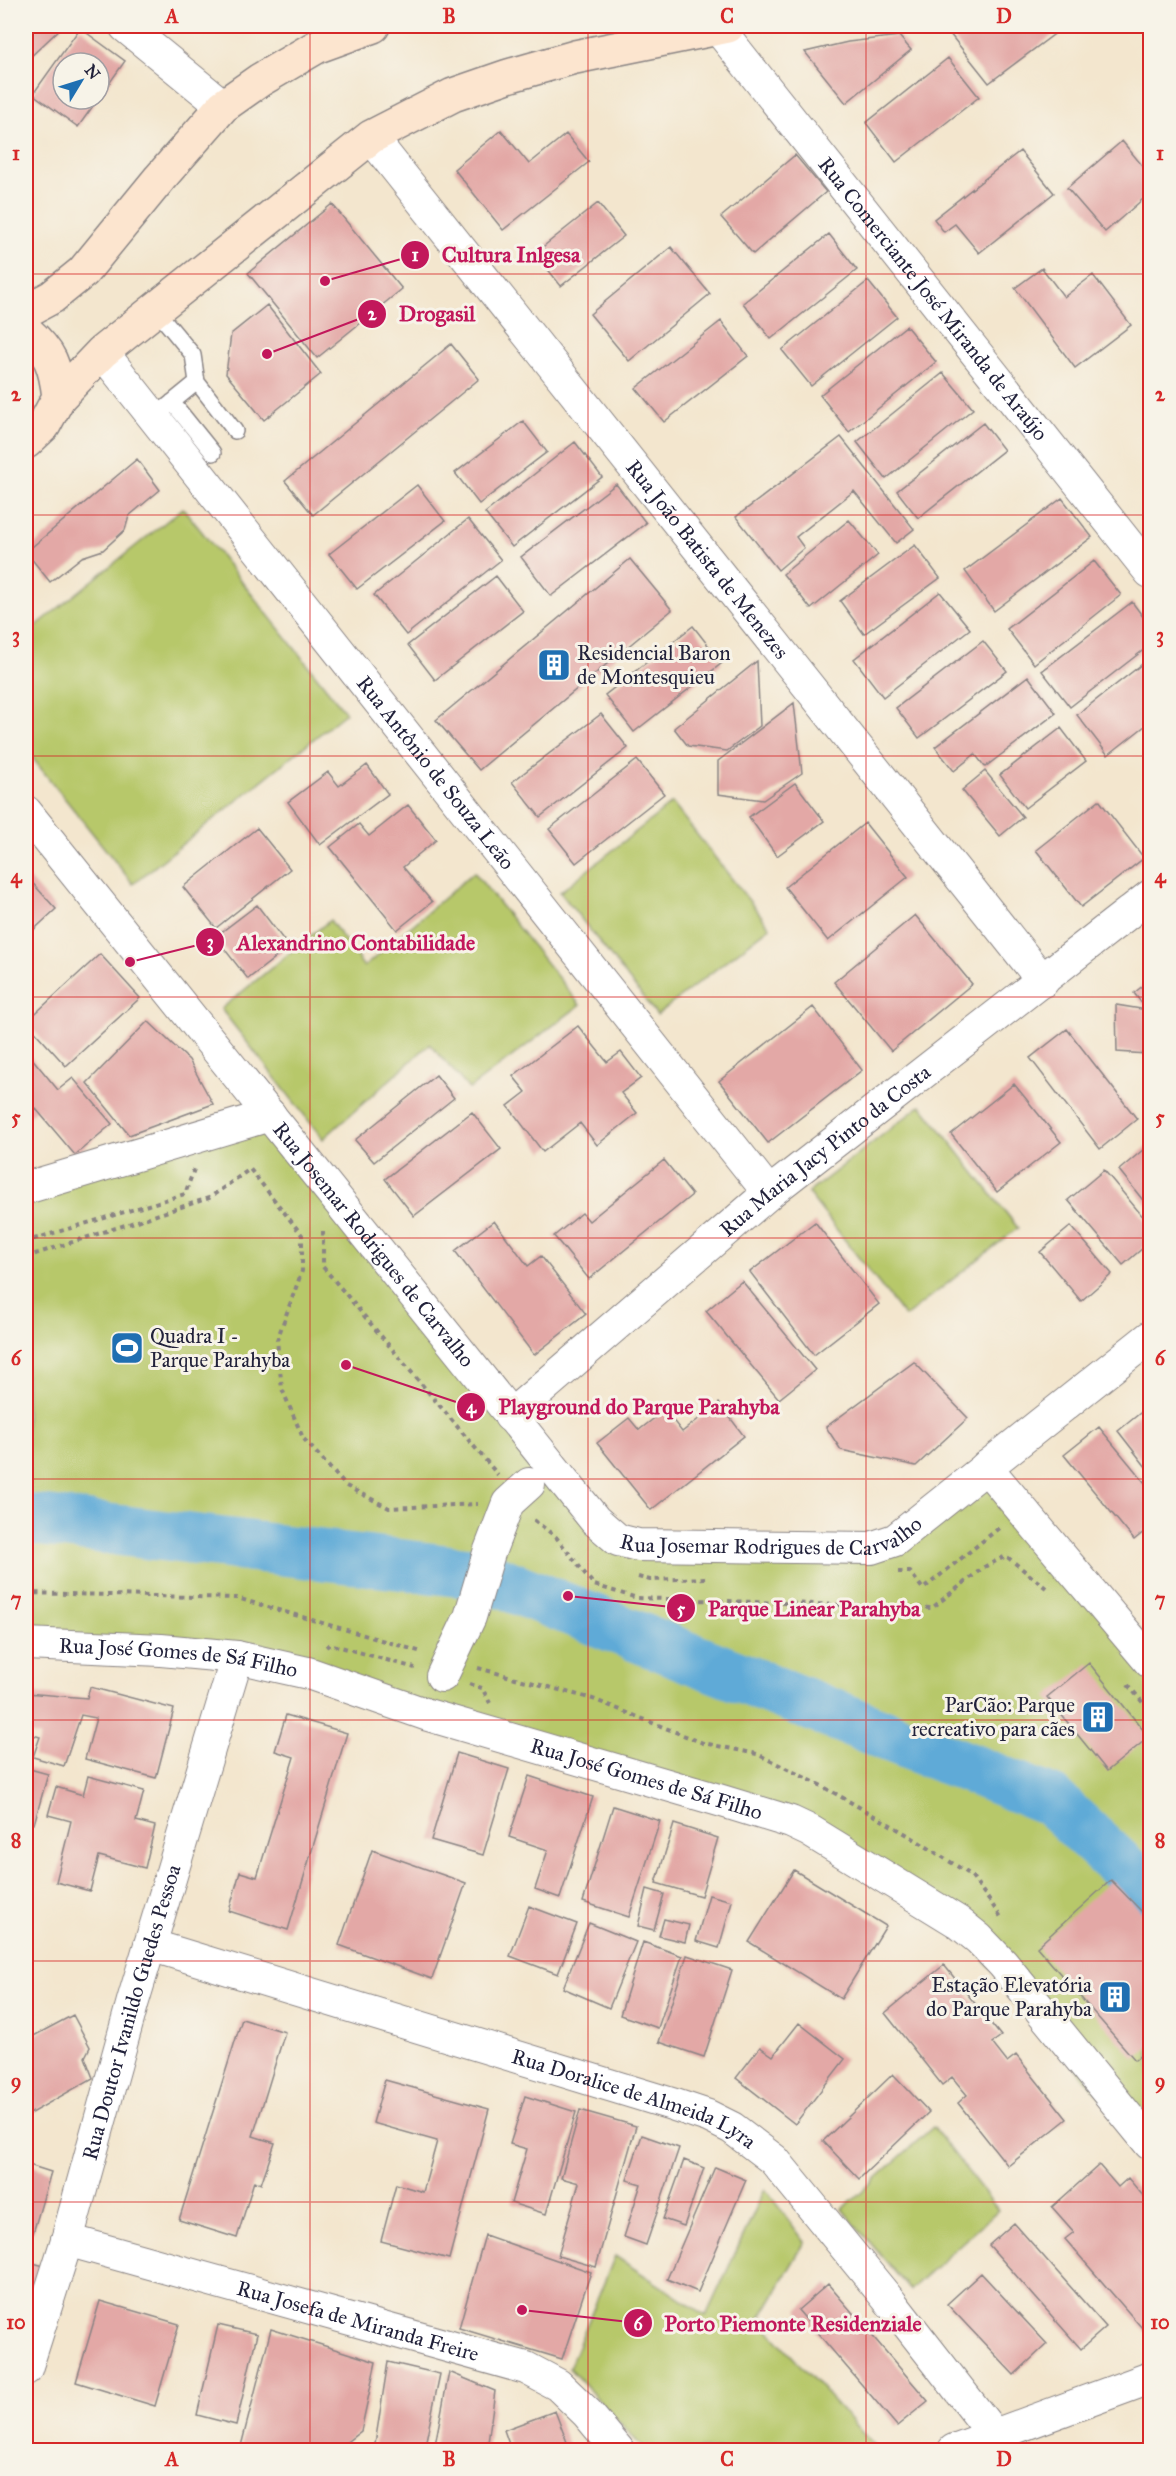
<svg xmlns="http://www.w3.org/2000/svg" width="1176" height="2476" font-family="'IM FELL Great Primer',serif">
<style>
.green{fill:#b7c86b;stroke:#6c7553;stroke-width:1.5}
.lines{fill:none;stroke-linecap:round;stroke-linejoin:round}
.river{stroke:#5eaad7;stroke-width:51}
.building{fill:#e3a8a6}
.lane-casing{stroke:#8a8484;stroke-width:18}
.street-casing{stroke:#8a8484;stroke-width:34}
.secondary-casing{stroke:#8a8484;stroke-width:36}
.path{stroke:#8a8484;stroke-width:4;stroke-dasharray:4.5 4.5;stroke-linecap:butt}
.lane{stroke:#fff;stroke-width:15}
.street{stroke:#fff;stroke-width:32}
.secondary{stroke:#fce5cf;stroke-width:33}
.grid{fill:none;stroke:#d62828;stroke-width:1.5;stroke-opacity:0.55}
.labels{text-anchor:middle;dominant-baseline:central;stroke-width:6;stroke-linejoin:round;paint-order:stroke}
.street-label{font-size:21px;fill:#22223b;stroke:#f7f3e8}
.poi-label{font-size:21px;fill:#22223b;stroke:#f7f3e8;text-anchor:start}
.leader{fill:none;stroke:#c2185b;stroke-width:2}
.callout-dot{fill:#c2185b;stroke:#f7f3e8;stroke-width:2}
.mark-label{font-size:18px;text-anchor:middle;font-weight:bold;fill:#fff}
.callout-label{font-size:22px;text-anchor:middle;font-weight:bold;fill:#c2185b;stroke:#f7f3e8;stroke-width:6;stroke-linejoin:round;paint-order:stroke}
.neatline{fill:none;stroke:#d62828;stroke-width:2}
.grid-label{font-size:20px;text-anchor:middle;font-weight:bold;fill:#d62828}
</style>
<rect width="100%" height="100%" fill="#f7f3e8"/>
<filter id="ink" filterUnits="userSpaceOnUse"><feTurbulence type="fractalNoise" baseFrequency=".0167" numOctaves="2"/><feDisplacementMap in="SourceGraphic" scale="12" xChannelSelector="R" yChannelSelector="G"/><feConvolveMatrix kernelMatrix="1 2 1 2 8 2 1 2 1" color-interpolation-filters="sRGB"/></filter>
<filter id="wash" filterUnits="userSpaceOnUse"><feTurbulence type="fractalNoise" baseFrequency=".008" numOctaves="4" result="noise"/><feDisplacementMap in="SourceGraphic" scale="24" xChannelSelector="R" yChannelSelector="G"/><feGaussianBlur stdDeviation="1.35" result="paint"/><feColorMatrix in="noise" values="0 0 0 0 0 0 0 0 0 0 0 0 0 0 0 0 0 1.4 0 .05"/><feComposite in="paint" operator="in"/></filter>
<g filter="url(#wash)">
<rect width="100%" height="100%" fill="#f3e6ce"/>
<!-- green -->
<path class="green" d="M183,508L346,713L133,884L26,750V634Z
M672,803L770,927L657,1015L560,892Z
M474,872L580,1005L469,1089L430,1044L323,1139L221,1009L330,920L364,967Z
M921,1105L1018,1228L905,1317L808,1193Z
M276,1118L623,1553H890L1000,1466L1150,1643V2156L967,1939L796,1829L245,1662L26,1638V1192Z
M933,2127L998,2210L910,2290L842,2209Z
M765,2189L805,2242L759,2320L878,2450H645L569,2368L615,2256L706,2316Z"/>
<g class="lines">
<!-- river -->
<path class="river" d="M26,1519L479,1574L1052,1801L1150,1893"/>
</g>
<g id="blocks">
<!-- building -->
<path class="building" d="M26,26H63L26,61Z
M958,26H1065L989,83L950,34Z
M80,28L125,61L99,98V63H63V99H98L78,127L33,94Z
M899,36L911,50L846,103L805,52L848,42Z
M948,58L979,97L896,162L866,123Z
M501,130L529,164L566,134L589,162L503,230L454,169Z
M1122,141L1150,175V193L1105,232L1067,188Z
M1020,151L1054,193L979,253L955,224L944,232L934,219Z
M795,155L826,192L753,254L721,217Z
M598,203L624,236L561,286L535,253Z
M332,204L402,289L317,358L248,273Z
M829,234L857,270L771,339L743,303Z
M671,247L710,294L629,361L590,314Z
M1042,268L1064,297L1093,275L1131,325L1075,368L1015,288Z
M868,281L897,317L811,386L782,350Z
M267,305L321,374L264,420L226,374L231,334Z
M721,321L748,356L664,422L636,388Z
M906,326L936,362L849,432L820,395Z
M451,344L479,379L313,515L285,481Z
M943,373L973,409L886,479L857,442Z
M523,421L547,452L479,504L455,473Z
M983,423L1004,450L918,518L897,491Z
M841,437L914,529L896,543L854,491L796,537L804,548L778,570L736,517Z
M575,442L602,477L512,547L485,513Z
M137,459L160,490L129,516L125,530L103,550L82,557L50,582L26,552Z
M616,484L646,523L551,596L521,557Z
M417,485L445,521L357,589L329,554Z
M1062,498L1092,537L994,611L965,571Z
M468,519L501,560L406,635L374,595Z
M849,520L878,555L811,609L783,574Z
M915,545L940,578L864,634L840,601Z
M630,559L672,610L479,770L436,720Z
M1094,561L1121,595L1034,664L1007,629Z
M496,576L523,611L435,680L408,645Z
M940,592L970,629L883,697L854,659Z
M1132,602L1150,626V645L1070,707L1042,671Z
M693,626L722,663L634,732L605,695Z
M983,641L1007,671L919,738L896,708Z
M1150,658V722L1108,755L1077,715Z
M757,661L760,726L727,751L688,746L674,728Z
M1028,676L1056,713L985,767L975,754L954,771L935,747Z
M794,703L802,773L763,800L718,794V761Z
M601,714L628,748L540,817L512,782Z
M1061,728L1086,761L1025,808L1000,775Z
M637,760L664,794L576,863L549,829Z
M367,765L388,794L320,845L288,802L328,772L339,786Z
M985,771L1023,817L1000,836L962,790Z
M795,783L824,821L777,856L749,817Z
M1099,800L1144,858L1081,907L1036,850Z
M408,805L436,840L403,867L432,902L397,930L330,847L359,824L369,836Z
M865,823L908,877L828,941L785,887Z
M257,828L290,869L216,928L183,887Z
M27,877L56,909L26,937V879Z
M257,905L289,947L248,979L215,937Z
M915,915L972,984L891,1051L834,982Z
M100,954L140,998L66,1066L26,1022Z
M1150,980V1091H1147V1054L1117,1052L1116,1005L1147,1010L1134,993Z
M813,1007L862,1070L768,1143L719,1081Z
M148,1021L189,1060L213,1104L129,1135L87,1083Z
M578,1026L607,1062L621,1052L641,1078L621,1093L637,1113L597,1145L580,1123L543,1152L508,1106L526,1092L513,1076Z
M1067,1029L1137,1119L1100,1149L1030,1058Z
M26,1051L58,1090L73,1078L112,1124L75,1155L36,1109L26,1120Z
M436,1075L454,1098L374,1162L355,1140Z
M1014,1084L1061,1142L997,1192L951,1134Z
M472,1112L501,1149L414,1216L385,1179Z
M1150,1144V1209L1119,1170Z
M664,1160L692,1195L589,1279L554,1236L582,1213L589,1221Z
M1104,1170L1150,1225V1242L1123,1265L1068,1200Z
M494,1221L528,1266L541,1256L586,1314L534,1355L455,1251Z
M815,1222L879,1304L814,1355L750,1272Z
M1071,1226L1112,1274L1081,1301L1040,1252Z
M742,1281L815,1370L779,1399L706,1311Z
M914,1362L968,1418L916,1466L841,1450L826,1427Z
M719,1403L744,1436L651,1510L597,1443L629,1418L639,1430L665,1410L682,1432Z
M1150,1405V1472L1118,1431Z
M1099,1427L1150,1489V1527L1134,1540L1064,1455Z
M1089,1663L1149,1737L1107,1771L1047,1697Z
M90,1687L174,1709L156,1778L85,1759L96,1718L81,1715L64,1766L33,1757L40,1737L26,1733V1693L87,1698Z
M286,1715L347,1733L288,1930L229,1911L240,1872L257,1877L294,1757L275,1751Z
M457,1753L509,1769L483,1855L431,1840Z
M26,1768L48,1774L34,1824L26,1821Z
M88,1776L144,1791L136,1821L155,1826L145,1868L99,1856L90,1891L56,1882L71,1821L48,1815L56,1787L83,1795Z
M529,1776L593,1797L560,1898L535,1889L548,1850L509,1837Z
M613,1806L660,1821L629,1917L583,1902Z
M674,1824L718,1838L701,1896L656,1883Z
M372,1850L466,1883L432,1979L339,1945Z
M794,1870L886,1926L841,1999L749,1942Z
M1111,1880L1150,1920V2047L1135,2060L1037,1947Z
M647,1889L664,1894L654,1930L638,1926Z
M709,1895L732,1901L719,1948L696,1941Z
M529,1906L577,1924L558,1974L510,1956Z
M664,1919L689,1925L685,1942L659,1936Z
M589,1923L636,1942L609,2008L563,1988Z
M643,1942L682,1956L658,2028L620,2015Z
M687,1955L732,1970L704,2057L659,2042Z
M944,1965L1001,2036L992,2043L1007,2062L1016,2055L1067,2119L1008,2166L958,2103L967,2095L952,2077L942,2085L885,2013Z
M73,2015L90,2047L85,2057L93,2078L26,2116V2057L31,2054L26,2045V2040Z
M242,2019L285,2032L253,2136L275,2143L261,2184L254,2181L237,2238L179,2220Z
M799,2023L845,2059L795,2124L736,2078L760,2047L773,2056Z
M893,2074L929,2112L859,2179L823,2141Z
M385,2080L489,2109L449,2259L381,2241L396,2184L423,2192L437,2141L373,2123Z
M525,2096L576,2112L546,2214L511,2203L527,2149L510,2144Z
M580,2110L636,2126L596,2267L558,2256L579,2183L561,2178Z
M642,2135L679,2148L646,2245L624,2237L641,2184L627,2180Z
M684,2160L704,2168L684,2226L663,2219Z
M26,2164L51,2172L33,2233L26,2231Z
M1099,2165L1118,2187L1128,2178L1150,2204V2333L1148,2335L1065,2239L1074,2232L1052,2207Z
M715,2167L746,2180L698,2292L667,2279Z
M1014,2223L1106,2327L1081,2349L989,2245Z
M485,2235L591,2272L562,2359L459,2328Z
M26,2261L44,2266L31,2315L26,2314Z
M981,2273L1047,2344L1014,2375L947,2304Z
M828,2284L928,2401L897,2426L798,2310Z
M100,2301L179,2324L155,2406L76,2382Z
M218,2325L257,2334L236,2425L197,2415Z
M271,2329L376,2362L361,2431L336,2450H240Z
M388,2362L440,2374L424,2450H374Z
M449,2372L495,2391L487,2450H434Z
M555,2411L570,2450H511L504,2430Z"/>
</g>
</g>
<g filter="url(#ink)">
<use href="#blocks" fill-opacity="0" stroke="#8a8484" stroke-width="1.5"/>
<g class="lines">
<defs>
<path id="lane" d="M197,382L235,431
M172,402L213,453
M154,417L197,382L193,355L155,309"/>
<g id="street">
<path d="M125,26L223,106"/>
<path id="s1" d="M718,28L1150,572"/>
<path id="s2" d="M371,137L1043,981"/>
<path id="s3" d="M102,352L769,1193"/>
<path id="s4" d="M26,812L595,1520L618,1540L638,1545L871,1548L895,1540L1150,1337"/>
<path d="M26,1188L270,1115"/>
<path id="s5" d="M510,1416L769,1193L1150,896"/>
<path d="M986,1467L1150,1662"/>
<path id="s6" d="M26,1644L161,1650L237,1657L308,1673L428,1715L722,1801L791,1822L810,1831L958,1922L979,1939L1003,1964L1150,2144"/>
<path d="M442,1676L470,1617L489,1553L508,1503L529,1484"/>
<path id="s7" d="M150,1945L675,2105L708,2116L732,2128L774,2160L892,2304L995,2436"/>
<path id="s8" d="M67,2240L526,2368L558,2385L587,2413L618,2450"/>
<path id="s9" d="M26,2369L67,2240L133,2001L237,1657"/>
<path d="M954,2450L1150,2378"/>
</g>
<path id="secondary" d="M26,311L52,297L83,272L160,178L223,106L260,80L318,46L373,26
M26,331C51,353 55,365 59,397
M26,442L44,425L59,397L102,352L371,137L453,95L508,76L575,57L728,26"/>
</defs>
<!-- lane casing -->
<use href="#lane" class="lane-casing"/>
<!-- street casing -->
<use href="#street" class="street-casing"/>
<!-- secondary casing -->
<use href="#secondary" class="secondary-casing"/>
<!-- path -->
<path class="path" d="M323,1231V1267L498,1475
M26,1234L34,1239L185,1194L194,1169
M26,1257L209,1198L250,1169L302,1235V1271L277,1340L282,1389L303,1438L346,1486L389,1508L478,1504
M534,1520L556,1537L594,1585L637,1598L932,1608L984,1567L1006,1556L1046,1588
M898,1572H910L923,1589L999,1528
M638,1577L650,1580L708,1578
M26,1593L237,1598L422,1652
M326,1647L330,1644L415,1668
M478,1668L593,1699L703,1743L757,1754L822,1786L908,1835L971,1875L1001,1917
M469,1684L482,1688L490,1703
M1128,1685L1150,1711"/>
<!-- lane -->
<use href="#lane" class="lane"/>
<!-- street -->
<use href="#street" class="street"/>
<!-- secondary -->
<use href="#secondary" class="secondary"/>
</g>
</g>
<!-- grid -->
<path class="grid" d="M310,26V2450M588,26V2450M866,26V2450M26,274H1150M26,515H1150M26,756H1150M26,997H1150M26,1238H1150M26,1479H1150M26,1720H1150M26,1961H1150M26,2202H1150"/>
<!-- icons -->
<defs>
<symbol id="building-square" viewBox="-11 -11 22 22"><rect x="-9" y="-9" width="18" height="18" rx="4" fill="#1f6fb2" stroke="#f7f3e8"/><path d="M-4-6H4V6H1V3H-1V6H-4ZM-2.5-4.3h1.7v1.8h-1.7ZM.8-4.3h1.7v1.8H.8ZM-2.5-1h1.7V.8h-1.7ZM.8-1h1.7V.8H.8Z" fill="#fff"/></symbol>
<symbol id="stadium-square" viewBox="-11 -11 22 22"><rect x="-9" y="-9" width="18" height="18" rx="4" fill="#1f6fb2" stroke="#f7f3e8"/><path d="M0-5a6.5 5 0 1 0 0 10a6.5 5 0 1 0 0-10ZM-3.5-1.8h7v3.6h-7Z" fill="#fff"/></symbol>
</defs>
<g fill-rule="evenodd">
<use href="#building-square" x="535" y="646" width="38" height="38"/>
<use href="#stadium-square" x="108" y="1329" width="38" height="38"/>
<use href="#building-square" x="1079" y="1698" width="38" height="38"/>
<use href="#building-square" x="1096" y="1978" width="38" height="38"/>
</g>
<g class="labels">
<!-- street labels -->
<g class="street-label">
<text stroke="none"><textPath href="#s1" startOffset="346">Rua Comerciante José Miranda de Araújo</textPath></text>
<text stroke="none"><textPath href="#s2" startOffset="540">Rua João Batista de Menezes</textPath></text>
<text stroke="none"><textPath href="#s3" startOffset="537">Rua Antônio de Souza Leão</textPath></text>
<text stroke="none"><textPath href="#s5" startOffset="412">Rua Maria Jacy Pinto da Costa</textPath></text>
<text stroke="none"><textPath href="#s4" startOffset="555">Rua Josemar Rodrigues de Carvalho</textPath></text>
<text stroke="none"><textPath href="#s4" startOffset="1095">Rua Josemar Rodrigues de Carvalho</textPath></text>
<text stroke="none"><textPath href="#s6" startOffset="153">Rua José Gomes de Sá Filho</textPath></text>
<text stroke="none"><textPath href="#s6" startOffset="639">Rua José Gomes de Sá Filho</textPath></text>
<text stroke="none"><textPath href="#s9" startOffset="372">Rua Doutor Ivanildo Guedes Pessoa</textPath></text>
<text stroke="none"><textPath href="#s7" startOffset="508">Rua Doralice de Almeida Lyra</textPath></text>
<text stroke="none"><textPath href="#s8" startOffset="302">Rua Josefa de Miranda Freire</textPath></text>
</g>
<!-- poi labels -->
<g class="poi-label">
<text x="577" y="653">Residencial Baron<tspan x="577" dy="24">de Montesquieu</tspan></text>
<text x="150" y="1336">Quadra I -<tspan x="150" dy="24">Parque Parahyba</tspan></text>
<text x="1075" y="1705" text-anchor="end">ParCão: Parque<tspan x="1075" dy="24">recreativo para cães</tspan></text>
<text x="1092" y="1985" text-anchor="end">Estação Elevatória<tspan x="1092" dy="24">do Parque Parahyba</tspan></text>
</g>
</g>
<!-- callouts -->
<path class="leader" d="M325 281L415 255M267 354L372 314M130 962L210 942M346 1365L471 1407M568 1596L681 1608M522 2310L638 2323"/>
<g class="callout-dot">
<circle cx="325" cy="281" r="6"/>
<circle cx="267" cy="354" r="6"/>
<circle cx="130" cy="962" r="6"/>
<circle cx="346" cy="1365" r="6"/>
<circle cx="568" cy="1596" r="6"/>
<circle cx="522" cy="2310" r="6"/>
<circle cx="415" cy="255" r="15"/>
<circle cx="372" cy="314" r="15"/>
<circle cx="210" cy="942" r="15"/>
<circle cx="471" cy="1407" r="15"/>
<circle cx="681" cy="1608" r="15"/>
<circle cx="638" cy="2323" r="15"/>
</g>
<g class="mark-label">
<text x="415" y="261">1</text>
<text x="372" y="320">2</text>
<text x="210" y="948">3</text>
<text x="471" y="1413">4</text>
<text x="681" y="1615">5</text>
<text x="638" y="2330">6</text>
</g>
<g class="callout-label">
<text x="511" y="262">Cultura Inlgesa</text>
<text x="437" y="321">Drogasil</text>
<text x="356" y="950">Alexandrino Contabilidade</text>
<text x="639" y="1414">Playground do Parque Parahyba</text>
<text x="814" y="1616">Parque Linear Parahyba</text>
<text x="793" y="2331">Porto Piemonte Residenziale</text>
</g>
<!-- margin -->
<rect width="1176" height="2476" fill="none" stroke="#f7f3e8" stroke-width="66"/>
<!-- north arrow -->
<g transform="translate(81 81) rotate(52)"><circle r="28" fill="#f7f3e8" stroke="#a29fa3" stroke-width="1.5"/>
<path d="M0-4.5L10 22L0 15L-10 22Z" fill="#1f6fb2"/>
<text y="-9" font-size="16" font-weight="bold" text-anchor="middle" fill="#22223b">N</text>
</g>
<rect x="33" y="33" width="1110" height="2410" class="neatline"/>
<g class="grid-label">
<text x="172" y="23">A</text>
<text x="449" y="23">B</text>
<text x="727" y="23">C</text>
<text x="1004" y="23">D</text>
<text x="16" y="160">1</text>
<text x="1160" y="160">1</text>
<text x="16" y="401">2</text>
<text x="1160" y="401">2</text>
<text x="16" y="642">3</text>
<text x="1160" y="642">3</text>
<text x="16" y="883">4</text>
<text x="1160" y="883">4</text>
<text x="16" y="1124">5</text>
<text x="1160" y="1124">5</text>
<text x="16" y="1365">6</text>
<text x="1160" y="1365">6</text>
<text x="16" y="1606">7</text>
<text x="1160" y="1606">7</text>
<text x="16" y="1847">8</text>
<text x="1160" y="1847">8</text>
<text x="16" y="2088">9</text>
<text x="1160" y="2088">9</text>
<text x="16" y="2329">10</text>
<text x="1160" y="2329">10</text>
<text x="172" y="2466">A</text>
<text x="449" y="2466">B</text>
<text x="727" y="2466">C</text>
<text x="1004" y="2466">D</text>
</g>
</svg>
